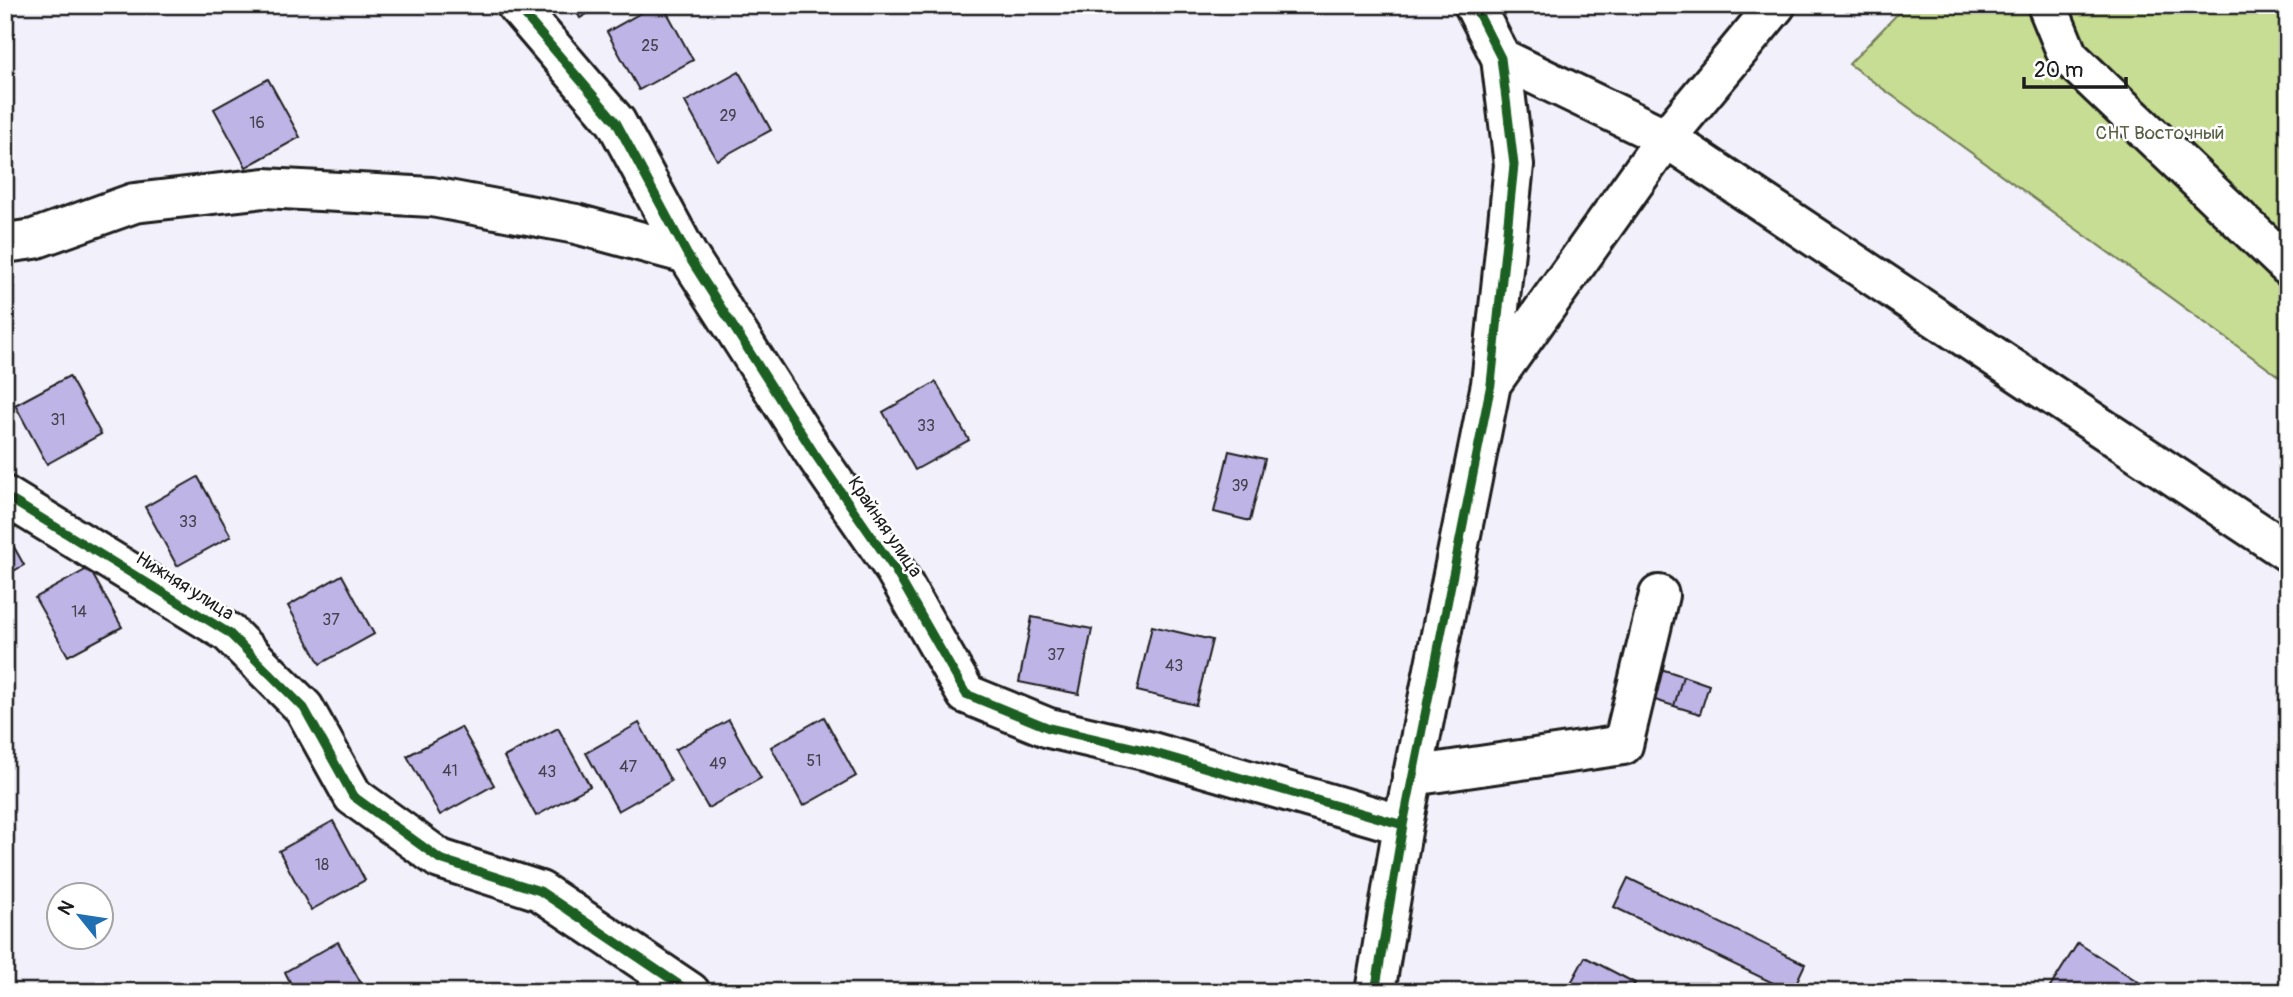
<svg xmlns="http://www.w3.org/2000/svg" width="2293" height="997" font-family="Pangolin,sans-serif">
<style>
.green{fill:#c6dd93;stroke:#717c58;stroke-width:2}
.building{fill:#bfb4e6;stroke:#1c1c1c;stroke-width:2}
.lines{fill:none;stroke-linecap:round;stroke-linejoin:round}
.minor-casing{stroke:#1c1c1c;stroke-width:44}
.minor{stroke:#fff;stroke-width:38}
.cycleway-casing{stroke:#fff;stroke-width:13}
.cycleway{stroke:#1b5e20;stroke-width:9}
.labels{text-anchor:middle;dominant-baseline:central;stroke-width:5;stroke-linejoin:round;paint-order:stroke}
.number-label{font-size:16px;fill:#45424e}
.park-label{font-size:19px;fill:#586046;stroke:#fff}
.street-label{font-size:19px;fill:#1c1c1c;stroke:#fff}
</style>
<rect width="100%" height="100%" fill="#f2f0fa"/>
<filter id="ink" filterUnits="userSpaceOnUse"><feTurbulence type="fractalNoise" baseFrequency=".0143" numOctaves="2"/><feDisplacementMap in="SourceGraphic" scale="14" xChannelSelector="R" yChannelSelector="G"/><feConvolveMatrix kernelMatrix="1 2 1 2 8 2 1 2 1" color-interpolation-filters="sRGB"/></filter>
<g filter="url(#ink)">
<!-- green -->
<path class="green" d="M1906,5H2288V383L1849,64Z"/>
<!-- building -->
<path class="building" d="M573,5H602L580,18Z
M655,5H663L693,60L639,90L607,32Z
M739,72L771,130L717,160L685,102Z
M268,79L300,137L246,167L214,109Z
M69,376L101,434L47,464L15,405Z
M936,382L969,440L915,470L883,412Z
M1229,451L1265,459L1250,521L1214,512Z
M198,477L231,536L177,566L145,507Z
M5,531L24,565L5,576Z
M89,568L122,627L68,656L35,598Z
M342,575L374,634L320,664L288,606Z
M1032,617L1092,629L1079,694L1019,682Z
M1152,626L1212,640L1196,705L1137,691Z
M1626,658L1683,676L1674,706L1617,688Z
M1683,676L1709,685L1700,714L1674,706Z
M824,717L856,776L803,806L771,747Z
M729,720L761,778L708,808L675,750Z
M639,723L671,781L618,811L586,753Z
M461,727L494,785L440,815L407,756Z
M558,728L590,786L536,816L504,757Z
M333,821L365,880L311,910L279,851Z
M1628,878L1805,964L1792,992L1614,907Z
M338,942L366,992H295L285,972Z
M2078,943L2154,992H2047Z
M1585,957L1635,983L1630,992H1566Z"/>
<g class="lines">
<defs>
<path id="minor" d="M516,5L616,122L687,254L814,453L895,570L966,694L1049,728L1148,751L1403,825
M2047,5L2068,56L2288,266
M1501,58L1666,138L2288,552
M5,243L34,239L134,203L264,188L432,197L576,224L687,254
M1493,381L1666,138L1776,5
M5,496L229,633L304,708L353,796L440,859L540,891L690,992
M1412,776L1623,745L1659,595
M1375,992L1403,825L1491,384L1514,165L1501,58L1474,5"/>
</defs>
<!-- minor casing -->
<use href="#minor" class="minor-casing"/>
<!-- minor -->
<use href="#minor" class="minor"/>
<defs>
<path id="cycleway" d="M516,5L616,122L687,254L814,453L895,570L966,694L1049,728L1148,751L1403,825
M5,496L229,633L304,708L353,796L440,859L540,891L690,992
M1375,992L1403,825L1491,384L1514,165L1501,58L1474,5"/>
</defs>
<!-- cycleway casing -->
<use href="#cycleway" class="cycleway-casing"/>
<!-- cycleway -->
<use href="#cycleway" class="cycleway"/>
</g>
</g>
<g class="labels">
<!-- number labels -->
<g class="number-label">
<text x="650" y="46">25</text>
<text x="728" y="116">29</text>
<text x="257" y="123">16</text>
<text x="58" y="420">31</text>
<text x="926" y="426">33</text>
<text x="1240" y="486">39</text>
<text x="188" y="522">33</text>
<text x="79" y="612">14</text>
<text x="331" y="620">37</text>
<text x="1056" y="655">37</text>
<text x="1174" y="666">43</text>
<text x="814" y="761">51</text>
<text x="718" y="764">49</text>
<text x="628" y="767">47</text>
<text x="450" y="771">41</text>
<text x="547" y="772">43</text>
<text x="322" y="865">18</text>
</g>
<!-- park labels -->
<g class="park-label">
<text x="2160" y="133">СНТ Восточный</text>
</g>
<!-- street labels -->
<g class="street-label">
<text transform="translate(885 527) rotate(56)">Крайняя улица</text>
<text transform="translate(185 586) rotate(32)">Нижняя улица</text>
</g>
</g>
<!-- margin -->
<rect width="2293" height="997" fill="none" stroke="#fff" stroke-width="28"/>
<rect x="14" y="14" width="2265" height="969" fill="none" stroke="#1c1c1c" stroke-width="2.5" filter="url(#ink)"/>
<!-- north arrow -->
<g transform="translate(80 916) rotate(300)"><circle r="33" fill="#ffffff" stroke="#a4a4a4" stroke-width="2"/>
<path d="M0-5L12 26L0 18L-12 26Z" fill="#1f6fb2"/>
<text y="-10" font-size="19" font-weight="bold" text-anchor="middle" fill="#1c1c1c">N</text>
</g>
<!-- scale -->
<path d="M2024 77v10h102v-10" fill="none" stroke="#1c1c1c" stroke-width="3.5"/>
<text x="2034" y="77" font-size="21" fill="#1c1c1c" stroke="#ffffff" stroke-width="5" paint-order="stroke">20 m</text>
</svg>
